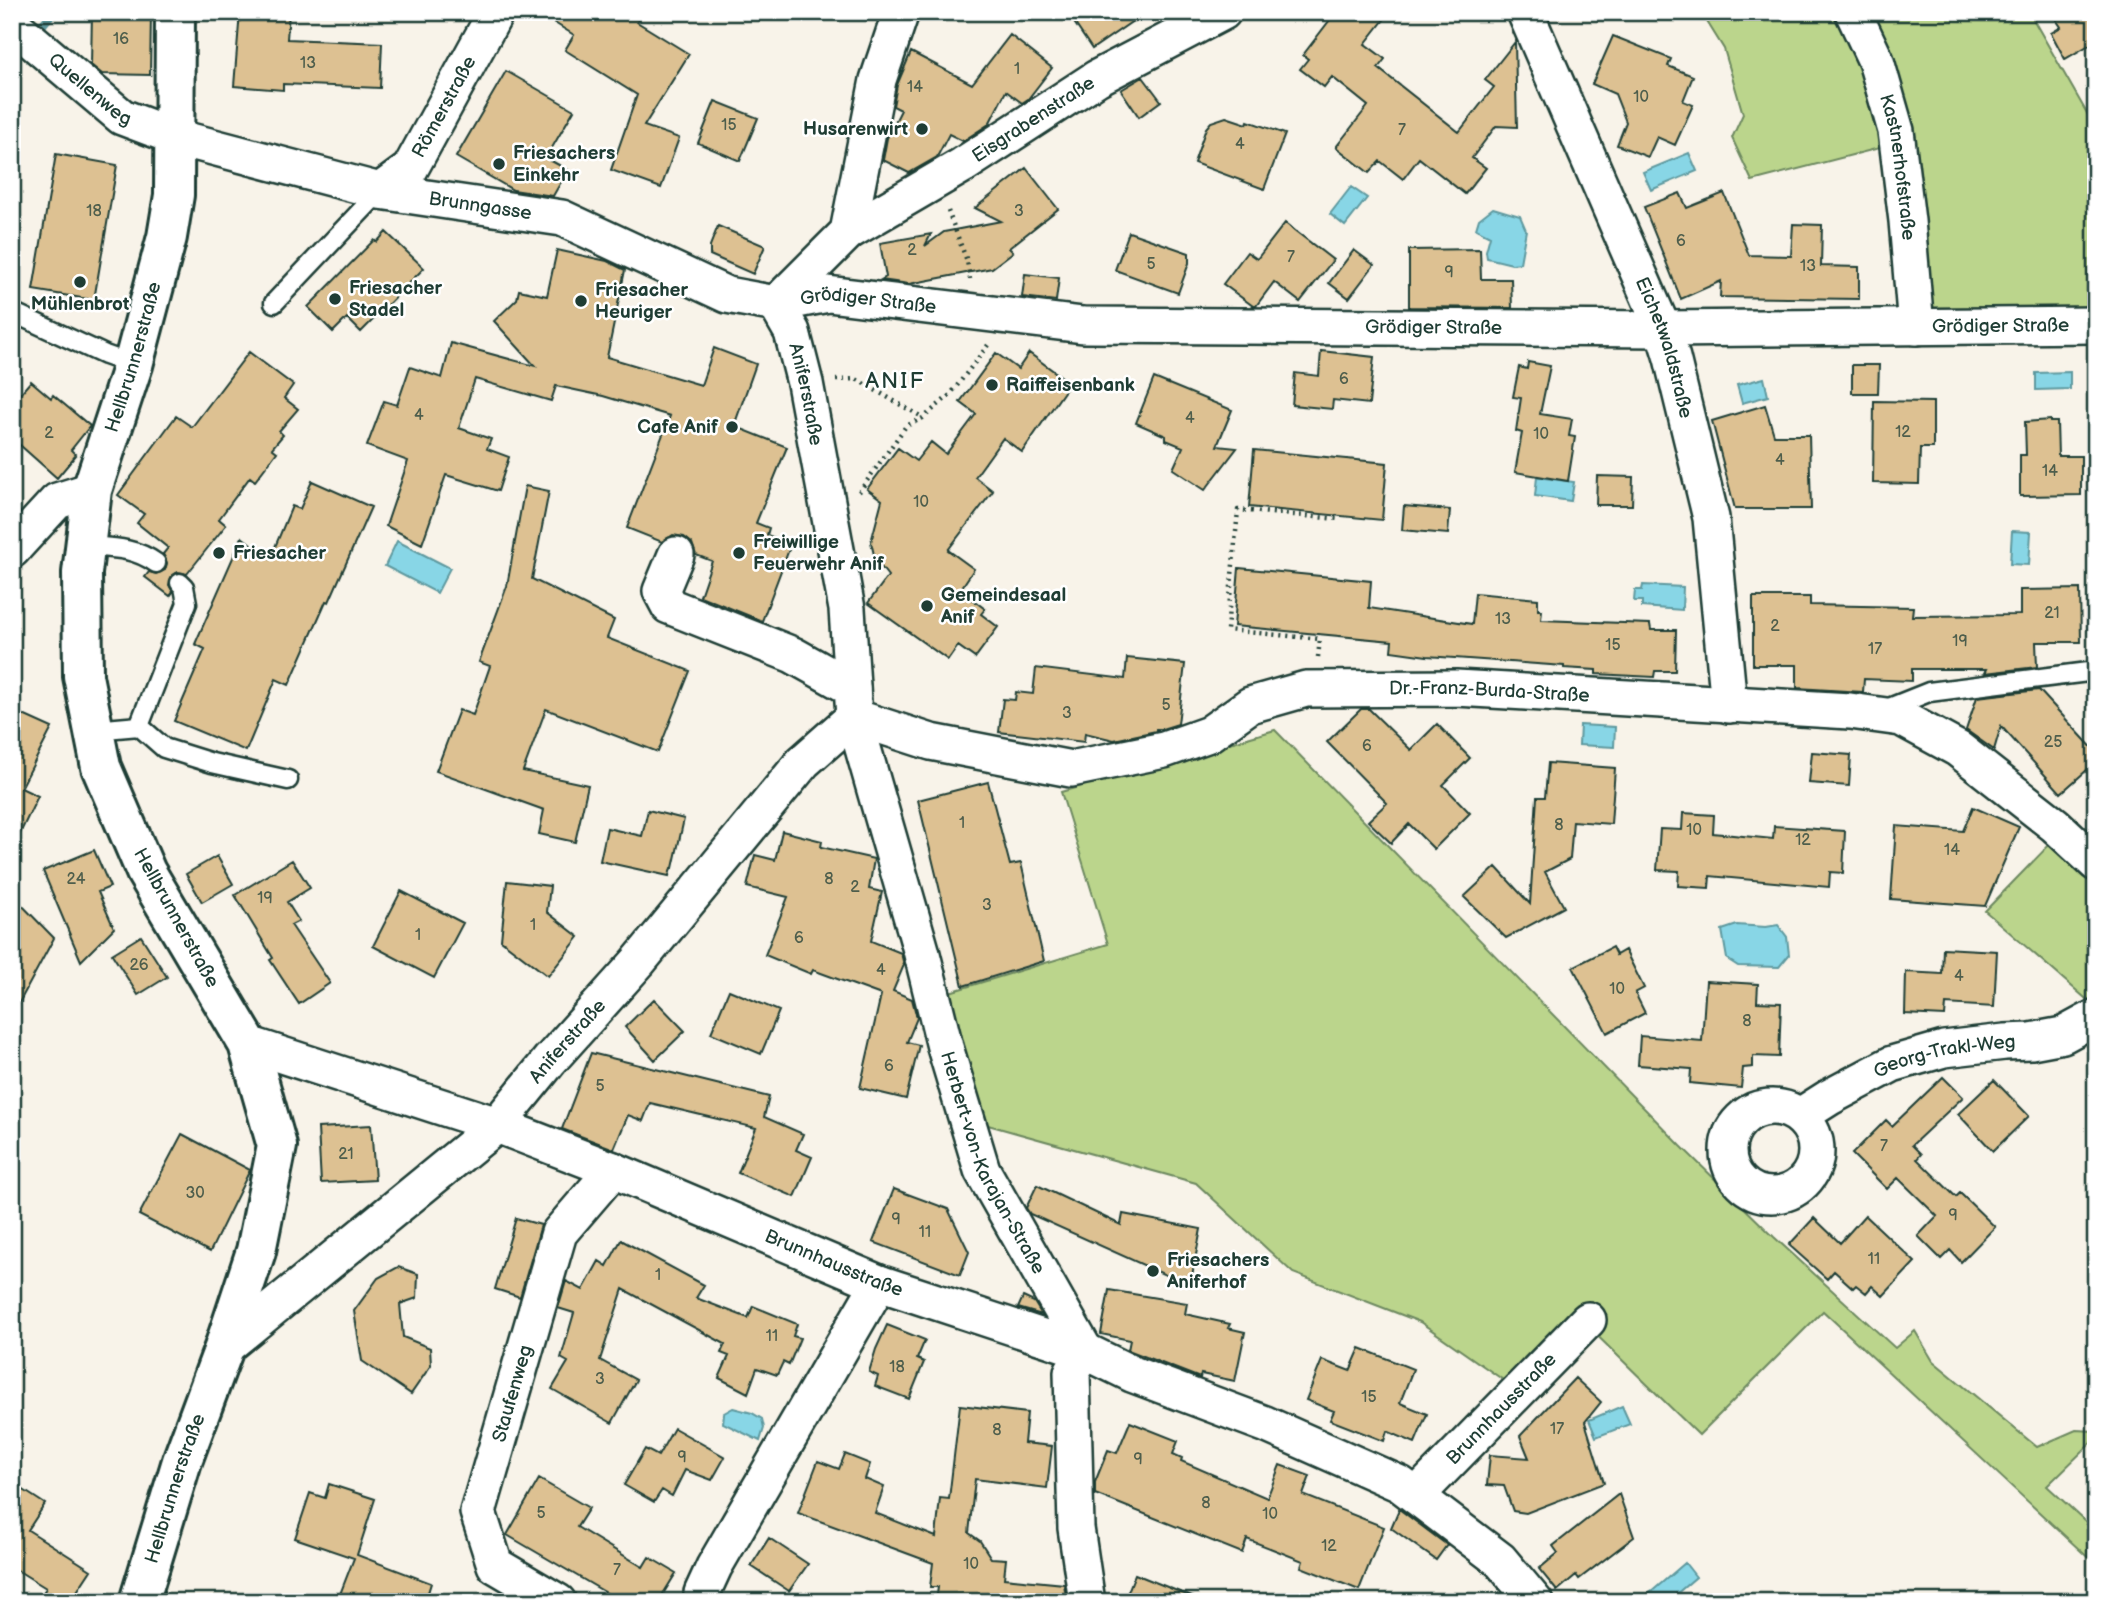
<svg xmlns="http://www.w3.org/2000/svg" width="2108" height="1614" font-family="'Balsamiq Sans',sans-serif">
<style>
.green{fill:#bbd58c;stroke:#6d8960;stroke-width:2}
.water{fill:#88d6e6;stroke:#5e999f;stroke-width:2}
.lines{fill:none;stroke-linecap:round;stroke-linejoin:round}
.stream{stroke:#5e999f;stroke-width:9}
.building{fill:#ddc192;stroke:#1f3d34;stroke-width:2}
.service-casing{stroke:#1f3d34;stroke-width:23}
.minor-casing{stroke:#1f3d34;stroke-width:40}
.tertiary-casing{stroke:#1f3d34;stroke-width:44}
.path{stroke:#1f3d34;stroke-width:4.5;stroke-dasharray:2 5;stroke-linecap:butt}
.service{stroke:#fff;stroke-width:18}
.minor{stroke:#fff;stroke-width:35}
.tertiary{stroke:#fff;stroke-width:38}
.poi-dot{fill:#1f3d34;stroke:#fff;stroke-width:2.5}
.labels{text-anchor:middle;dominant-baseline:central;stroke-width:5;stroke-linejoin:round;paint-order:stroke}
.number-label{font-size:16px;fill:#4e5e4c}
.street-label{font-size:19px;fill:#1f3d34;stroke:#fff}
.poi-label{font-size:19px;font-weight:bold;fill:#1f3d34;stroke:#fff;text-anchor:start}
.quarter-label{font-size:23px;letter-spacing:2px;fill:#1f3d34;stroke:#fff}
</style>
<rect width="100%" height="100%" fill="#f8f3e9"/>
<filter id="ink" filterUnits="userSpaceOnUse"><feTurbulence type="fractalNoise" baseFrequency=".0143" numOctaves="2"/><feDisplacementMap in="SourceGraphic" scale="14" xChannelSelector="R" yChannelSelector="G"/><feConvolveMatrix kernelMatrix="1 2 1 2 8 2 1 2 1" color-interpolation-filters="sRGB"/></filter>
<g filter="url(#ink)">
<!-- green -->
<path class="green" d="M1701,12H2029L2096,129V315L1928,317L1887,146L1752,181L1732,138L1743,114L1724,49Z
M1275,730L1681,1146L1774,1237L1895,1348L1915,1331L1933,1361L2037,1447L2076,1430L2095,1431L2091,1443L2047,1486L2096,1531V1565L1823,1311L1699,1435L1576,1315L1509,1384L1420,1322L1293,1273L1196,1183L977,1122L943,994L1108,944L1061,792Z
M2052,842L2096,880V1002L2092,1004L1985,911Z"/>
<!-- water -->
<path class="water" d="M1689,153L1697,171L1651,190L1643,172Z
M1351,187L1367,198L1345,226L1330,214Z
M1493,208L1520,216L1526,230L1520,263L1512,264L1487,258L1486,251L1490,236L1476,229L1479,219Z
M2070,372V389L2036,390V373Z
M1764,378L1768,396L1742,403L1737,385Z
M1537,477L1574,482L1571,501L1535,496Z
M2012,531L2031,532L2029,565L2010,564Z
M397,541L450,568L437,593L385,566Z
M1643,585L1683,587L1682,610L1642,607V601H1634L1635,590H1642Z
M1580,725L1615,727L1614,747L1579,745Z
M1737,925L1766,927L1778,925L1787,937L1789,955L1779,967L1738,966L1727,959L1722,930Z
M1622,1406L1630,1424L1596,1437L1589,1420Z
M733,1408L752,1413L762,1419L764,1428L760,1441L723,1423L724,1413Z
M1685,1563L1696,1577L1667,1602H1646L1643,1599Z"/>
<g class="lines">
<!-- stream -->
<path class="stream" d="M34,35L53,12
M12,77L17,55L25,46"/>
</g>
<!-- building -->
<path class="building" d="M92,12H151L150,75L102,74L91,65Z
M240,12H289L287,39L382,43L380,88L283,84V90L234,86Z
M537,12H644L637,22L689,54L644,126L679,138L661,188L611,170L637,95L565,50L574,35Z
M1067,12H1146L1092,49Z
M1336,12H1390L1365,44L1385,59L1378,68L1459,132L1494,87L1485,80L1515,42L1517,127L1496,126L1472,158L1486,168L1465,194L1419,158L1403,179L1380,161L1369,173L1336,147L1368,106L1332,77L1324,87L1300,69L1308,59L1303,55Z
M2051,12H2096V41L2065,59L2051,33L2061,27Z
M1010,35L1052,68L1028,99L1022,103L1006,91L989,124L963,141L949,134L937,157L909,173L883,160L887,138L901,110L893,106L897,85L911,52L972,84Z
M1613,36L1671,59L1668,66L1693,76L1683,101L1693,105L1675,145L1657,137L1648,157L1617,145L1626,122L1615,94L1592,84Z
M506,71L574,110L546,158L568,170L553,196L513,190L456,157Z
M1143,77L1161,101L1139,117L1121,90Z
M715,101L758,118L740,161L698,143Z
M1226,117L1247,124L1248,121L1285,134L1264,189L1194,163L1206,128L1211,122Z
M56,154L117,165L94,300L33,290Z
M1026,168L1058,209L1009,248L1013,252L992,268L909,284L881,280L886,277L880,243L931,234L925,246L944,232L1001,221L975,208Z
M1680,193L1687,208L1724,193L1749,255L1791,256L1793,224L1822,225L1821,266L1859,267V299L1720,297L1721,281L1681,299L1644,207Z
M1285,223L1333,260L1300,302L1274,282L1256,306H1253L1223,284L1247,252L1257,259Z
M718,226L765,246L753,274L710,255V246Z
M386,232L424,268L361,332L347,318L333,332L308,307L374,240L377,242Z
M1129,232L1189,253V263L1178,293L1115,270Z
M1480,249L1481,279H1511L1512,308L1409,307V250Z
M557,250L607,261L625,270L607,357L701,385L714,348L756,364L734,426L787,447L756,523L769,528L767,535L791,544L762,621L700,596L712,561L696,555L692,543L684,537L673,535L662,542L627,528L670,416L603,396L556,386L551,401L475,379L459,428L491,439L487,449L509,457L498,491L446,475L422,544L386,526L408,461L367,446L384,401L397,405L410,367L442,378L451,343L535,366L494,321L517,299L519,290L547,296Z
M1354,250L1374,265L1349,298L1329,283Z
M1025,274L1059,278L1056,301L1022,297Z
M1321,351L1374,357L1369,404L1333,400L1332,409L1292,405L1295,373L1319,376Z
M249,352L293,385L284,398L298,409L279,431L283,435L272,448L277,452L255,481L250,477L219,519L226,525L187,574L178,572L172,576L169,585L173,592L170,596L145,577L149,572L156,574L165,570L167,563L163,554L168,548L137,523L144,514L118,495L176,416L192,427Z
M996,353L1018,369L1029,353L1070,383L1022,452L1003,438L975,477L993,491L948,550L974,569L960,590L985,609L981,614L998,627L975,658L958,646L948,660L868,603L888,576L875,559L871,542L882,500L867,489L898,448L916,461L931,442L946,454L976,414L960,402Z
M1528,362L1550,366L1540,414L1572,419L1569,436L1575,437L1568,481L1515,472L1522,433L1516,431L1521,398L1513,397L1519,367L1527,369Z
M1852,365H1879L1878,393H1852Z
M1154,378L1232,410L1217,446L1237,448L1205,490L1173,469L1183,447L1166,440V436L1136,423Z
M31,381L51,398L53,395L90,426L71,450L76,455L57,478L12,438V403Z
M1874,401L1933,402V448H1920L1919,484L1873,483Z
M1765,405L1774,435H1809L1811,509H1735L1712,421Z
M2050,420V422H2057L2058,456H2081V495L2020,496V455H2026L2025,422Z
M1254,450L1387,463L1382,520L1249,507Z
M1597,476L1633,477L1632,505H1596Z
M312,481L371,507L329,602L326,601L289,685L276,679L246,751L174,721L205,649L195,644L242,537L270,559L292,506L300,509Z
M525,486L549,491L532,579L614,620L607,638L690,671L658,752L546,709L523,771L588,785L575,842L539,834L544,810L436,771L459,710L473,715L490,666L479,662L507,586Z
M1404,506L1450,510L1448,534L1402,530Z
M1239,568L1371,581L1369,608L1472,624L1475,593L1538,599V610H1542L1541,620L1650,624L1651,630H1676L1675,671H1655L1654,677L1596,674V670L1564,668V666L1427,656L1391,651L1392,641L1234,626Z
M2080,589L2081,642H2036L2037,667L1985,673L1987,669H1912V681L1864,679L1863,692L1797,688V665H1753V597H1810V605L1913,607L1912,616L2020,615V590Z
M1127,658L1185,664L1178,724L1162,729H1156V731L1114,740L1085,733L1084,742L999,732L1003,699L1015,700L1016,692L1033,694L1036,668L1125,679Z
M2039,690L2096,752V762L2061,793L2001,726L1994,750L1966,730L1977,697Z
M1361,709H1369L1411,750L1437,724L1470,758L1443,785L1470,813L1434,849L1409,824L1391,843L1368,821L1387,803L1327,742Z
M12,710L52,728L21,788L38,796L12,850Z
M1812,752L1851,755L1849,786L1809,783Z
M1548,763L1615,768L1611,824L1573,821L1570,859L1545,872L1564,907L1506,938L1464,897L1496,867L1530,904L1537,797H1545Z
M988,782L1010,865L1021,863L1044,961L963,986L918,800Z
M1973,807L2019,827L1985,906L1891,899L1896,826L1963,831Z
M648,810L684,819L673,868H671L669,876L600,861L607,828L642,836Z
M1683,813L1714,815L1713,833L1773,839L1774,826L1845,831L1843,873L1830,872L1829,887L1710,876L1709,888L1678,886L1679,871L1657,870L1660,829L1682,830Z
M782,831L822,841L821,847L874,859L869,889L882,892L871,941L901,953L904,965L893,991L912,999L917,1018L907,1042L919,1045L906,1099L860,1088L881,995L813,970L811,974L765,955L788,897L747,887L755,855L775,860Z
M94,850L110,887L98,892L114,928L81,961L43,871Z
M217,856L233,884L202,902L186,874Z
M292,860L310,888L287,902L299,921L291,925L330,983L299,1004L270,960L273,958L235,895Z
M507,881L550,886L547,912L579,937L548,976L501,940Z
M401,891L463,923L434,978L373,946Z
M12,895L54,938L12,1016Z
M141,936L167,977L138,995L112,954Z
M1612,947L1616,955L1625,950L1644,988L1635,993L1645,1013L1607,1033L1573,967Z
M1943,948L1997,951L1994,1007L1946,1004L1945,1016L1905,1014L1906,972L1942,974Z
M1706,981L1758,984L1757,1002L1781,1003L1779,1057L1753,1056V1067L1743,1068L1741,1088L1690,1083L1691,1069L1638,1065L1640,1036L1702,1041Z
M729,990L779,1011L761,1054L711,1033Z
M654,999L685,1031L655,1060L625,1027Z
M591,1053L769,1097L764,1117L803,1134L796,1150L812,1157L795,1197L738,1173L756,1128L650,1103L643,1121L628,1115L614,1149L562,1129Z
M1943,1077L1963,1097L1912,1145L1921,1154L1917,1159L1956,1197L1960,1193L1995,1227L1961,1262L1950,1250L1941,1259L1918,1236L1937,1216L1898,1178L1887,1189L1852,1154L1886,1120L1892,1126Z
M1994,1080L2029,1116L1993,1151L1958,1114Z
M371,1125L375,1180L321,1183L318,1128Z
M182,1134L250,1170L210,1252L139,1215Z
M1037,1185L1121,1225L1123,1214L1201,1229L1190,1286L1030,1214L1026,1208Z
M894,1189L948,1209L969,1252L960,1275L873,1242Z
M1865,1215L1915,1262L1883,1296L1872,1286L1866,1293L1856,1285L1853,1288L1834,1271L1827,1279L1789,1245L1814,1218L1840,1243Z
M516,1218L541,1225L520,1297L495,1289Z
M621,1240L704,1285L696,1298L748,1318L753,1306L797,1324L793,1336L800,1338L789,1365L783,1362L777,1375L757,1368L748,1393L719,1378L729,1356L721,1353L725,1344L623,1289L600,1360L636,1380L612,1423L552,1389L568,1362L561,1358L574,1313L558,1308L566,1281L583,1290L599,1261L607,1266Z
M398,1267L418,1274L417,1298L400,1304L403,1337L430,1348L431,1365L411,1394L362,1361L354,1311L378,1278Z
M1109,1290L1187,1303L1185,1314L1230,1324L1228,1328L1245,1332L1235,1381L1201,1374L1200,1378L1128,1350L1130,1340L1101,1334Z
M1023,1297L1034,1302L1042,1315L1018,1308Z
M887,1325L925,1340L917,1359L924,1362L909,1399L875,1386L878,1376L869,1372L876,1349Z
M1360,1348L1413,1369L1400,1403L1427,1414L1415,1443L1387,1431L1384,1441L1330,1420L1334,1411L1306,1400L1322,1360L1350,1371Z
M1575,1378L1601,1402L1585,1422L1604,1483L1526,1513L1513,1511L1504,1486L1487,1485L1490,1455L1529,1458L1520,1436Z
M960,1405L1027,1413L1024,1443L1052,1446L1047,1488L975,1479L969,1533L980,1541L991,1558L1006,1559L1004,1578L1064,1584L1067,1602H936L938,1587H930L933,1563L798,1513L818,1461L839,1469L845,1454L870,1464L865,1479L884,1487L875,1513L936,1537L940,1498L949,1499Z
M1130,1422L1178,1441L1173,1454L1182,1458L1181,1461L1267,1498L1280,1465L1310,1476L1303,1495L1384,1527L1359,1590L1301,1567L1303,1561L1247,1539L1242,1553L1095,1494V1482L1108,1450L1117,1453Z
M674,1428L725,1457L712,1480L685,1470L672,1496L662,1490L654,1502L624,1485L645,1449L658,1456Z
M539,1479L589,1508L577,1527L643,1567L649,1557L676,1573L658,1602H622L507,1535Z
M329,1484L375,1499L357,1555L431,1583L425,1602H337L354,1558L295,1538L310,1493L325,1498Z
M22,1489L45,1504L28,1530L91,1570L70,1602H37L46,1588L12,1567V1503Z
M1619,1494L1634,1537L1579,1579L1576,1575L1557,1591L1539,1569L1558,1553L1553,1546Z
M1399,1509L1447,1545L1436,1560L1391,1528Z
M769,1538L808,1564L789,1591L751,1566Z
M1135,1574L1202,1601V1602H1124Z"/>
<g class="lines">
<defs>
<path id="service" d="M274,303L380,191
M12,312L105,355L133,365
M86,546C112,548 134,547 156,563
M1884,710L1929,692L2096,671
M139,726L187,603L184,587L180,583
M94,730L139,726L164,748L212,763L288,780"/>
<g id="minor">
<path id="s1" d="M1525,12L1663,329L1672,358L1711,518L1729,705"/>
<path id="s2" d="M1853,12L1876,61L1896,131L1907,221L1916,327"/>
<path id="s3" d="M12,24L122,117L175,137L380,191L562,218L727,295L776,304L828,294L1083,325L1663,329L2096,325"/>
<path id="s4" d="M380,191L410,169L496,12"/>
<path id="s5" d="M848,232L963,165L1097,78L1223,12"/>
<path id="s6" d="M776,304L792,332L805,383L847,609L854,717L921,950L945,1047L982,1170L1085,1351"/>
<path d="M776,304L848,232L878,80L901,12"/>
<path d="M12,550L57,501L92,490"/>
<path d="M676,555L661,591L669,606L793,655L852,688"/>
<path id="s7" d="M854,717L931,742L1071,769L1164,750L1209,734L1250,705L1306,689L1456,688L1850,711L1901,718L1958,749L2055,825L2096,863"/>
<path id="s8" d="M248,1044L497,1125L613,1170L879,1283L1085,1351L1132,1374L1265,1424L1400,1484L1500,1560L1535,1602"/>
<circle cx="1772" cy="1151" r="44"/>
<path id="s9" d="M1800,1116L1830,1097L1892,1064L1944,1049L2005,1042L2031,1041L2063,1035L2096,1017"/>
<path id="s10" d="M224,1348L497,1125L550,1060L638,962L803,762L854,717"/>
<path d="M1085,1351L1072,1372L1076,1528L1087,1602"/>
<path id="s11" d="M1416,1496L1588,1320"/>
<path id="s12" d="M558,1602L495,1565L478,1512L559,1233L613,1170"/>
<path d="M702,1602V1593L714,1567L879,1283"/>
</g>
<g id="tertiary">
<path id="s13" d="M139,1602L182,1461L224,1348L256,1251L277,1146L248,1044L146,872L101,767L83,676L82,573L92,490L133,365L167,237L174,195L175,12"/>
</g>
</defs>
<!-- service casing -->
<use href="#service" class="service-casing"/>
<!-- minor casing -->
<use href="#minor" class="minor-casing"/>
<!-- tertiary casing -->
<use href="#tertiary" class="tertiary-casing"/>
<!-- path -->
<path class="path" d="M948,211L967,261L970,279
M836,380L856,379L922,417
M859,492L906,426L923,418L950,395L988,345
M1318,657L1320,639L1227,630L1238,510L1338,519"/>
<!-- service -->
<use href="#service" class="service"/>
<!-- minor -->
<use href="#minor" class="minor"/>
<!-- tertiary -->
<use href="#tertiary" class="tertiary"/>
</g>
</g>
<!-- markers -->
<g class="poi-dot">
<circle cx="922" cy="129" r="7"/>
<circle cx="499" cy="164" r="7"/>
<circle cx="80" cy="282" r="7"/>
<circle cx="335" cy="299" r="7"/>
<circle cx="581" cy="301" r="7"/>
<circle cx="992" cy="385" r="7"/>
<circle cx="732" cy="427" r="7"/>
<circle cx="219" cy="553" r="7"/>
<circle cx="739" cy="553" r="7"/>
<circle cx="927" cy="606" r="7"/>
<circle cx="1153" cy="1271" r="7"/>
</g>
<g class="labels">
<!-- number labels -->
<g class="number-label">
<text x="121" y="39">16</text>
<text x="308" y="63">13</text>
<text x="1017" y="69">1</text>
<text x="915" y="87">14</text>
<text x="1641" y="97">10</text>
<text x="729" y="125">15</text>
<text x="1402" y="130">7</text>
<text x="1240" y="144">4</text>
<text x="94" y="211">18</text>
<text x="1019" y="211">3</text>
<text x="1681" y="241">6</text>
<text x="912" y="250">2</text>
<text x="1291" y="257">7</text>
<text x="1151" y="264">5</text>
<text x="1808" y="266">13</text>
<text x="1449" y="272">9</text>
<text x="1344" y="379">6</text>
<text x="419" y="415">4</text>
<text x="1190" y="418">4</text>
<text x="1903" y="432">12</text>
<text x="49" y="433">2</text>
<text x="1541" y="434">10</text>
<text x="1780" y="460">4</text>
<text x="2050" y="471">14</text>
<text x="921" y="502">10</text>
<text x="2052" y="613">21</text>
<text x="1503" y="619">13</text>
<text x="1775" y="626">2</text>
<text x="1960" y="641">19</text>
<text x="1613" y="645">15</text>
<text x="1875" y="649">17</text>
<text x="1166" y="705">5</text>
<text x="1067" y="713">3</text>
<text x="2053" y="742">25</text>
<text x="1367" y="746">6</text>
<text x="962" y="823">1</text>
<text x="1559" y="825">8</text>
<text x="1694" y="830">10</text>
<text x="1803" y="840">12</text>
<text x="1952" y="850">14</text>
<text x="76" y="879">24</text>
<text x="829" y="879">8</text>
<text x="855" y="887">2</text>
<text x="265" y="898">19</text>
<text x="987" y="905">3</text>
<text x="533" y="925">1</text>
<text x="418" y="935">1</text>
<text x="799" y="938">6</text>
<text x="139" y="965">26</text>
<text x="881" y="970">4</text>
<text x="1959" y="976">4</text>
<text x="1617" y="989">10</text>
<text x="1747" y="1021">8</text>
<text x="889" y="1066">6</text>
<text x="600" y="1086">5</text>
<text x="1884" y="1146">7</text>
<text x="346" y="1154">21</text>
<text x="195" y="1193">30</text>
<text x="1953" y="1215">9</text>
<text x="896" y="1219">9</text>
<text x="925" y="1232">11</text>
<text x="1874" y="1259">11</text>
<text x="658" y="1275">1</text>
<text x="772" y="1336">11</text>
<text x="897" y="1367">18</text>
<text x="600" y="1379">3</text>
<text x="1369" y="1397">15</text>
<text x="1557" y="1429">17</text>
<text x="997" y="1430">8</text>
<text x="682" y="1457">9</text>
<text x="1138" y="1459">9</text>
<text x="1206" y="1503">8</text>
<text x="541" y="1513">5</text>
<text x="1270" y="1514">10</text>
<text x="1329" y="1546">12</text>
<text x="971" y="1564">10</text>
<text x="617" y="1570">7</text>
</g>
<!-- street labels -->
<g class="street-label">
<text stroke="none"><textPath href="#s3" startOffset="102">Quellenweg</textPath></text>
<text stroke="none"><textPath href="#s4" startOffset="108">Römerstraße</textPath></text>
<text stroke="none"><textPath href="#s5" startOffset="217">Eisgrabenstraße</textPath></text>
<text stroke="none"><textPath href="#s2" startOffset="163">Kastnerhofstraße</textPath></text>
<text stroke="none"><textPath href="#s3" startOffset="514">Brunngasse</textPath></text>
<text stroke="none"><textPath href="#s3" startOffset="922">Grödiger Straße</textPath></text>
<text stroke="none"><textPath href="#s3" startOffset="2056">Grödiger Straße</textPath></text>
<text stroke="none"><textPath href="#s3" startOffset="1489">Grödiger Straße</textPath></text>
<text stroke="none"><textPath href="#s1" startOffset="364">Eichetwaldstraße</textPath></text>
<text stroke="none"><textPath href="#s13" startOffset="1316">Hellbrunnerstraße</textPath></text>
<text stroke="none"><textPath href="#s6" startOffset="96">Aniferstraße</textPath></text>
<text stroke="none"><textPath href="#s7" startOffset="658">Dr.-Franz-Burda-Straße</textPath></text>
<text transform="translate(176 918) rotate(61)">Hellbrunnerstraße</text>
<text stroke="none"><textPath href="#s10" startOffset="462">Aniferstraße</textPath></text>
<text stroke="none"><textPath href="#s9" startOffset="159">Georg-Trakl-Weg</textPath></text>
<text stroke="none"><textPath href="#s6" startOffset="891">Herbert-von-Karajan-Straße</textPath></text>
<text stroke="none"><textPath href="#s8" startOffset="626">Brunnhausstraße</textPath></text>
<text stroke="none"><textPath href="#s12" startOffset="252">Staufenweg</textPath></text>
<text stroke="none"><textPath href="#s11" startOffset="122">Brunnhausstraße</textPath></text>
<text stroke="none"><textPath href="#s13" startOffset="119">Hellbrunnerstraße</textPath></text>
</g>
<!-- poi labels -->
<g class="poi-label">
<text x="908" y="129" text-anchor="end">Husarenwirt</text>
<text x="513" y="153">Friesachers<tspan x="513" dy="22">Einkehr</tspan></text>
<text x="349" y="288">Friesacher<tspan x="349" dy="22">Stadel</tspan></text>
<text x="595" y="290">Friesacher<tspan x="595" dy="22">Heuriger</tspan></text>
<text x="80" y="304" text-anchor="middle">Mühlenbrot</text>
<text x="1006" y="385">Raiffeisenbank</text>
<text x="718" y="427" text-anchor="end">Cafe Anif</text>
<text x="753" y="542">Freiwillige<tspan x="753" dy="22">Feuerwehr Anif</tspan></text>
<text x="233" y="553">Friesacher</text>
<text x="941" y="595">Gemeindesaal<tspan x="941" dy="22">Anif</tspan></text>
<text x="1167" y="1260">Friesachers<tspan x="1167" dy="22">Aniferhof</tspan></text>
</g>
<!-- quarter labels -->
<g class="quarter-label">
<text x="895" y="381">ANIF</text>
</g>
</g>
<!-- margin -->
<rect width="2108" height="1614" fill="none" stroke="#fff" stroke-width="42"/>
<rect x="21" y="21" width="2066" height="1572" fill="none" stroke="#1f3d34" stroke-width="2.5" filter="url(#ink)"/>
</svg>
